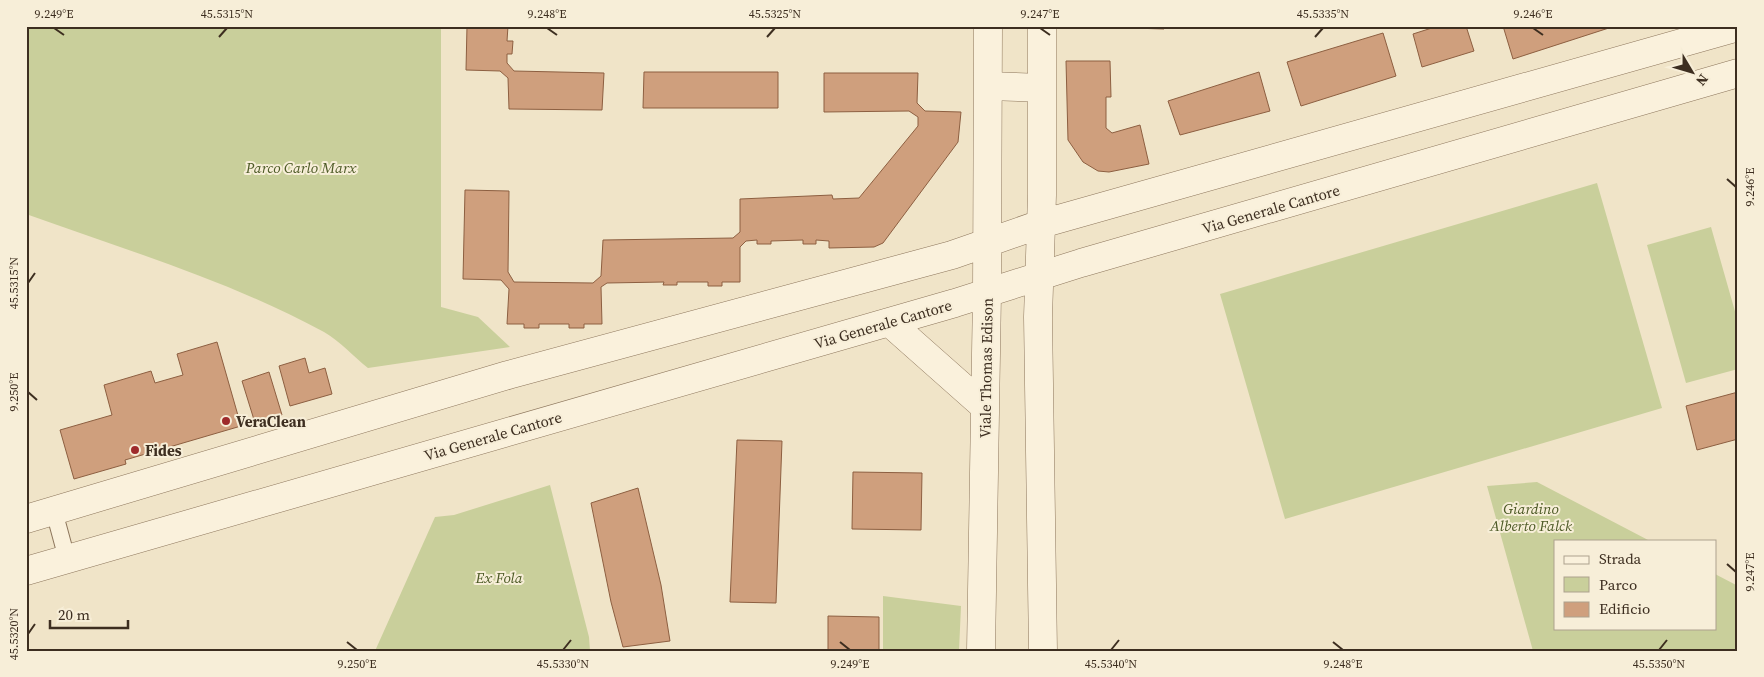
<svg xmlns="http://www.w3.org/2000/svg" width="1764" height="677" font-family="'Source Serif 4',serif">
<style>
.green{fill:#c9cf9b}
.building{fill:#cf9f7d;stroke:#8d5f41}
.lines{fill:none;stroke-linecap:round;stroke-linejoin:round}
.service-casing{stroke:#8d765c;stroke-width:18}
.tertiary-casing{stroke:#8d765c;stroke-width:29}
.service{stroke:#faf1dc;stroke-width:16}
.tertiary{stroke:#faf1dc;stroke-width:28}
.ticks{fill:none;stroke:#3d2e20;stroke-width:2}
.poi-dot{fill:#9e2a2b;stroke:#f7eed8;stroke-width:2}
.labels{text-anchor:middle;dominant-baseline:central;stroke-width:4;stroke-linejoin:round;paint-order:stroke}
.park-label{font-size:15px;font-style:italic;fill:#4d5a26;stroke:#f7eed8}
.street-label{font-size:15px;fill:#3d2e20;stroke:#f7eed8}
.poi-label{font-size:15px;font-weight:bold;fill:#3d2e20;stroke:#f7eed8;text-anchor:start}
.neatline{fill:none;stroke:#3d2e20;stroke-width:2}
.ticks-label{font-size:12px;text-anchor:middle;fill:#3d2e20}
</style>
<rect width="100%" height="100%" fill="#f0e4c8"/>
<!-- green -->
<path class="green" d="M26,26H441V307L478,317L510,347L368,368C354,357 340,341 324,332C230,281 126,250 26,214Z
M1597,183L1662,408L1285,519L1220,294Z
M1711,227L1738,322V369L1686,383L1647,245Z
M1537,482L1650,541H1555V628H1715V574L1738,586V651H1533L1487,486Z
M550,485L589,637L590,651H375L435,517L454,515Z
M883,596L961,606L959,651H883Z"/>
<!-- building -->
<path class="building" d="M467,26H508L507,41H513L512,54H507V63L514,71L604,73L602,110L509,109L508,78L500,71L466,70Z
M1067,26H1164V29Z
M1438,26H1466L1474,51L1422,67L1413,34Z
M1503,26H1615L1513,59Z
M1383,33L1396,76L1301,106L1287,62Z
M1066,61H1110L1111,97H1106V128L1112,133L1140,125L1149,164L1109,172L1098,171L1083,162L1068,140Z
M644,72H778V108H643Z
M1259,72L1270,111L1180,135L1168,101Z
M824,73H918L917,103L925,111L961,112L958,142L883,243L874,247L829,248V241L816,240V244H803V240L771,241V244H757V240L746,241L740,247V282H722V286H708V282H677V285H663L664,282L607,283L601,287L602,324H584V328H569V324H539V328H524V324H507L509,289L501,280L463,279L465,190L509,191L508,272L514,282L593,283L601,276L603,240L733,238L740,232V199L832,195L833,199L859,198L918,126V117L909,111L824,112Z
M217,342L241,426L125,460L126,464L74,479L60,430L112,415L104,385L151,371L155,383L183,375L177,354Z
M305,358L309,373L325,368L332,394L290,406L279,366Z
M269,372L282,415L255,423L242,381Z
M1738,392V439L1697,450L1686,406Z
M737,440L782,441L776,603L730,602Z
M853,472L922,473L921,530L852,529Z
M638,488L661,585L670,641L623,647L611,602L591,503Z
M828,616L879,617V651H828Z"/>
<g class="lines">
<defs>
<path id="service" d="M54,511L67,559"/>
<path id="tertiary" d="M1042,26V195L1038,317L1043,651
M988,86L1042,88
M889,322L985,407
M26,519L508,375L952,255L1041,224L1738,27
M26,571L955,303L1081,263L1738,73
M981,651L987,294L988,26"/>
</defs>
<!-- service casing -->
<use href="#service" class="service-casing"/>
<!-- tertiary casing -->
<use href="#tertiary" class="tertiary-casing"/>
<!-- service -->
<use href="#service" class="service"/>
<!-- tertiary -->
<use href="#tertiary" class="tertiary"/>
</g>
<!-- ticks -->
<path class="ticks" d="M54,28L64,35M547,28L557,35M1040,28L1050,35M1533,28L1543,35M219,37L227,28M767,37L775,28M1315,37L1323,28M1727,179L1736,187M28,283L35,273M28,392L37,400M1727,564L1736,572M28,634L35,624M347,642L357,650M840,642L850,650M1333,642L1343,650M563,650L571,640M1111,650L1119,640M1659,650L1667,640"/>
<!-- markers -->
<g class="poi-dot">
<circle cx="226" cy="421" r="5"/>
<circle cx="135" cy="450" r="5"/>
</g>
<g class="labels">
<!-- park labels -->
<g class="park-label">
<text x="301" y="167">Parco Carlo Marx</text>
<text x="1531" y="508">Giardino<tspan x="1531" dy="17">Alberto Falck</tspan></text>
<text x="499" y="577">Ex Fola</text>
</g>
<!-- street labels -->
<g class="street-label">
<text transform="translate(1271 209) rotate(-16)">Via Generale Cantore</text>
<text transform="translate(883 324) rotate(-16)">Via Generale Cantore</text>
<text transform="translate(986 368) rotate(-89)">Viale Thomas Edison</text>
<text transform="translate(493 436) rotate(-16)">Via Generale Cantore</text>
</g>
<!-- poi labels -->
<g class="poi-label">
<text x="236" y="421">VeraClean</text>
<text x="145" y="450">Fides</text>
</g>
</g>
<!-- border -->
<rect width="1764" height="677" fill="none" stroke="#f7eed8" stroke-width="55"/>
<!-- legend -->
<rect x="1554" y="540" width="162" height="90" fill="#f7eed8" stroke="#ada18e"/>
<rect x="1564" y="556" width="25" height="8" fill="#faf1dc" stroke="#ada18e"/>
<text x="1599" y="564" font-size="15" fill="#3d2e20">Strada</text>
<rect x="1564" y="577" width="25" height="15" fill="#c9cf9b" stroke="#ada18e"/>
<text x="1599" y="590" font-size="15" fill="#3d2e20">Parco</text>
<rect x="1564" y="602" width="25" height="15" fill="#cf9f7d" stroke="#ada18e"/>
<text x="1599" y="614" font-size="15" fill="#3d2e20">Edificio</text>
<!-- north arrow -->
<g transform="translate(1692 72) rotate(128)" stroke="#f7eed8" stroke-width="4" paint-order="stroke">
<path d="M0-4L9 19L0 12L-9 19Z" fill="#3d2e20"/>
<text y="-8" font-size="14" font-weight="bold" text-anchor="middle" fill="#3d2e20">N</text>
</g>
<!-- scale -->
<path d="M50 620v8h78v-8" fill="none" stroke="#3d2e20" stroke-width="2.5"/>
<text x="58" y="620" font-size="15" fill="#3d2e20" stroke="#f7eed8" stroke-width="4" paint-order="stroke">20 m</text>
<rect x="28" y="28" width="1708" height="622" class="neatline"/>
<g class="ticks-label">
<text x="54" y="18">9.249°E</text>
<text x="227" y="18">45.5315°N</text>
<text x="547" y="18">9.248°E</text>
<text x="775" y="18">45.5325°N</text>
<text x="1040" y="18">9.247°E</text>
<text x="1323" y="18">45.5335°N</text>
<text x="1533" y="18">9.246°E</text>
<text transform="translate(1750 187) rotate(-90)" y="4">9.246°E</text>
<text transform="translate(14 283) rotate(-90)" y="4">45.5315°N</text>
<text transform="translate(14 392) rotate(-90)" y="4">9.250°E</text>
<text transform="translate(1750 572) rotate(-90)" y="4">9.247°E</text>
<text transform="translate(14 634) rotate(-90)" y="4">45.5320°N</text>
<text x="357" y="668">9.250°E</text>
<text x="563" y="668">45.5330°N</text>
<text x="850" y="668">9.249°E</text>
<text x="1111" y="668">45.5340°N</text>
<text x="1343" y="668">9.248°E</text>
<text x="1659" y="668">45.5350°N</text>
</g>
</svg>
